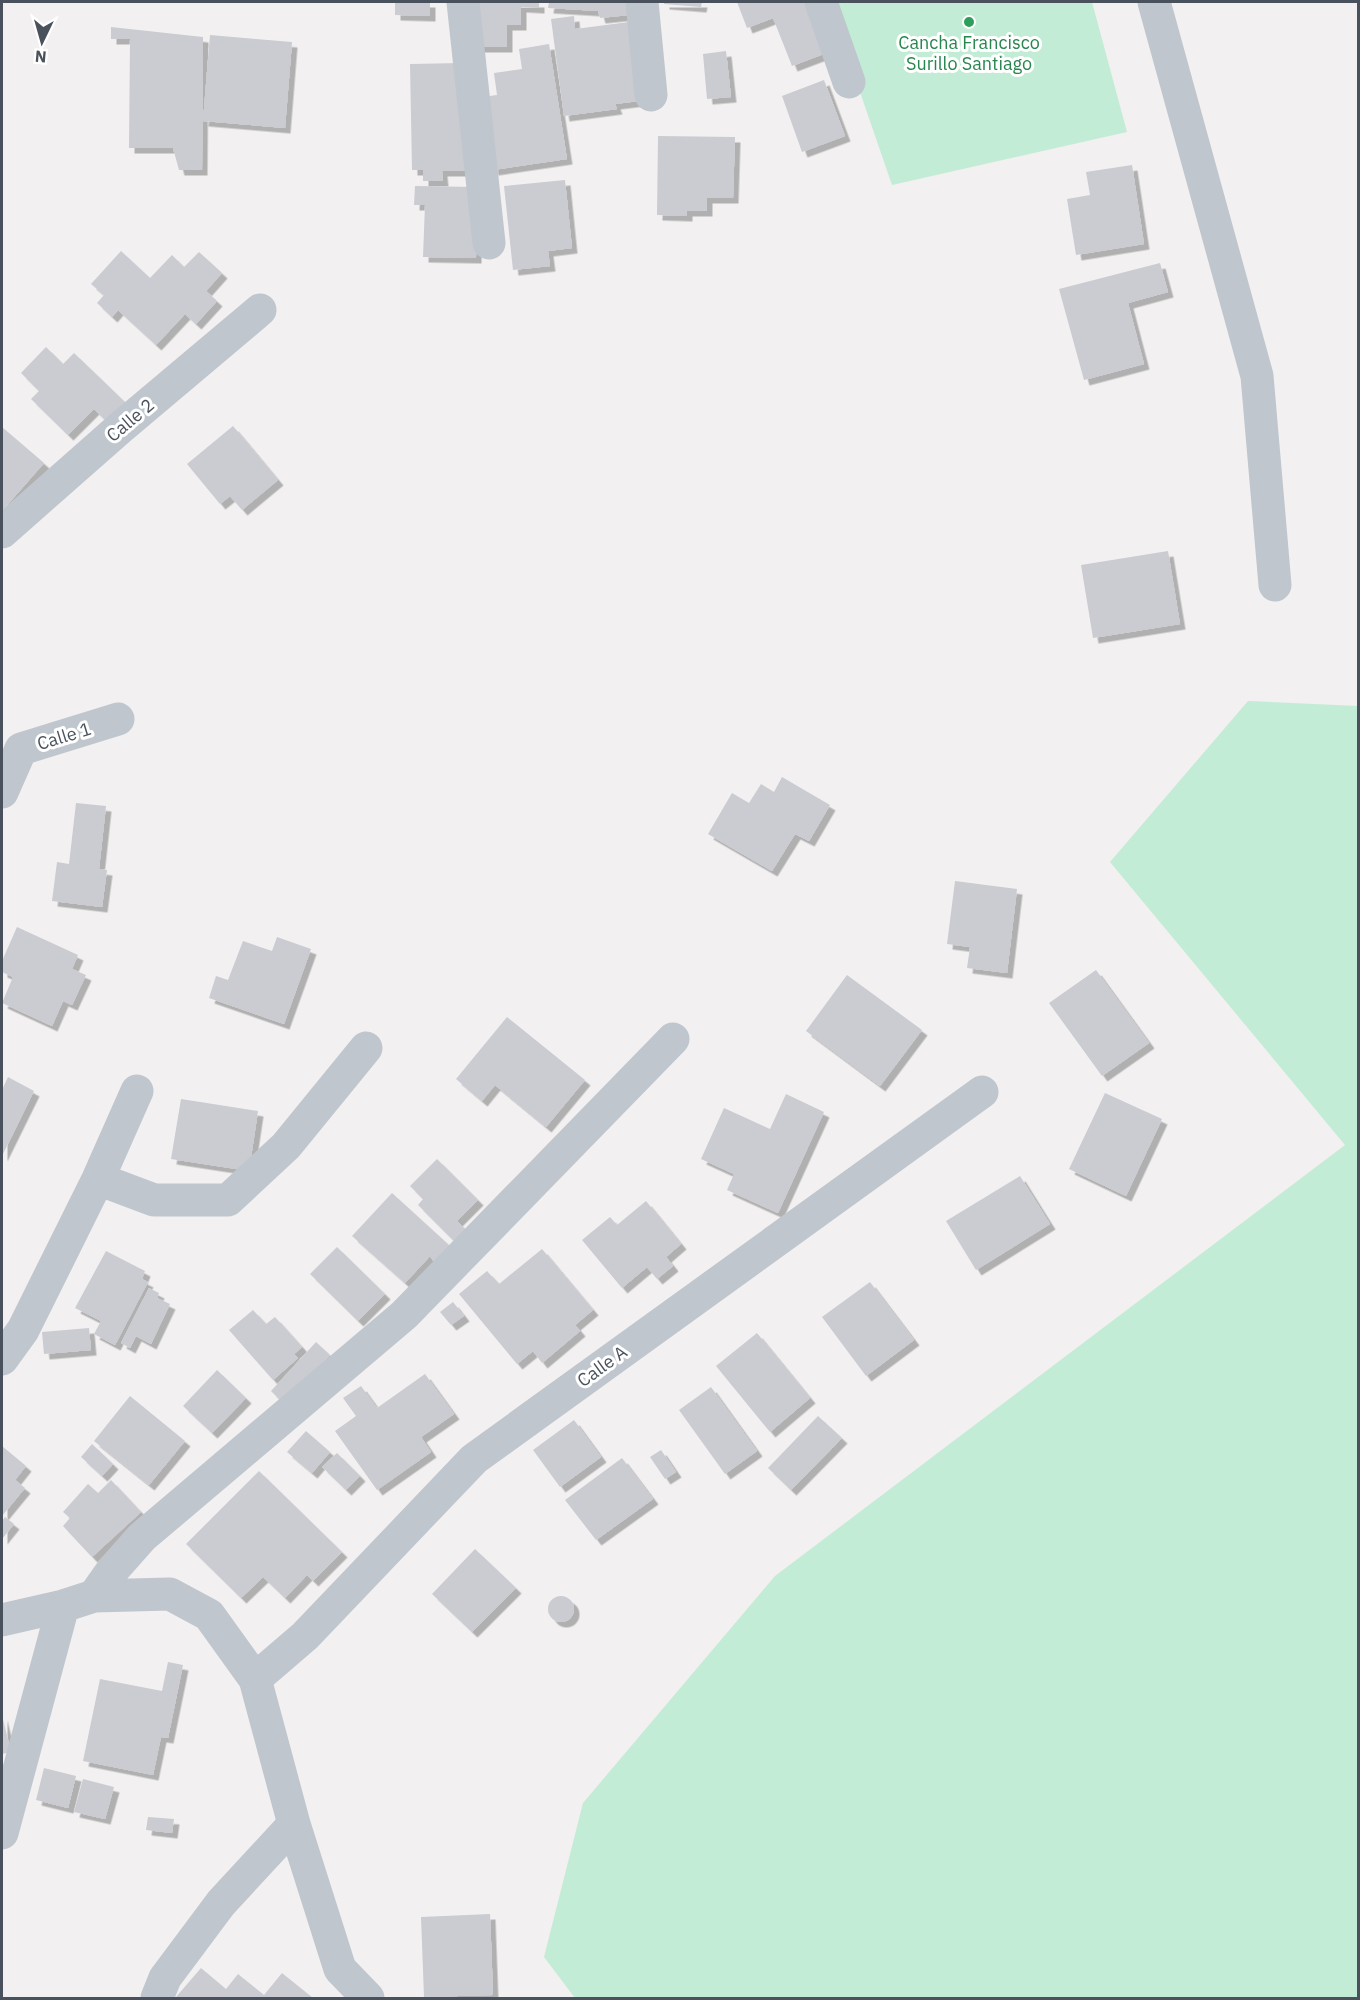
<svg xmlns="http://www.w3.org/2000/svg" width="1360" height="2000" font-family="'IBM Plex Sans',sans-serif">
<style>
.green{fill:#c2ecd5}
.building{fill:#caccd2;filter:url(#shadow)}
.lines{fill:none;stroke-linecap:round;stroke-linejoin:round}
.minor{stroke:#bfc6cd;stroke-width:33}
.leisure-dot{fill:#2e9e5b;stroke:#fff;stroke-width:2}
.labels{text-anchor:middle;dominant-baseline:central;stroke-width:6;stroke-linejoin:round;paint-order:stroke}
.leisure-label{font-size:18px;fill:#27864d;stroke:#fff}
.street-label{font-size:18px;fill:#49525c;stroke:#fff}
</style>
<defs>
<filter id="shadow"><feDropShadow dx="5.5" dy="5.5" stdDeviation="0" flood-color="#0004"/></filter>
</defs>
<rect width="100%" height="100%" fill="#f2f0f0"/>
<!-- green -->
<path class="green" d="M829,2H1092L1127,132L892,185Z
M1248,701L1358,706V1998H575L544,1957L583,1803L775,1576L1345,1145L1110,862Z"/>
<!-- building -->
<path class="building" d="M395,2H430V16L395,15Z
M475,2H539V8L521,7V25H507V47H474Z
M549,2H627L629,15L600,18L598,11L548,8Z
M664,2H702L701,7L664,4Z
M737,2H809L829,52L792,66L773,18L747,28Z
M574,16L575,29L629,22L639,101L615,104L617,109L564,116L551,19Z
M111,27L203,37L202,170H179L173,148H129L130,39H111Z
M210,35L292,42L285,128L203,121Z
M549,44L567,159L493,170L482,97L497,95L494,73L522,69L519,49Z
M726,51L731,97L707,99L703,54Z
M462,63L465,171H442L443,181H423V170H412L410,64Z
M824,80L845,136L802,152L782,96Z
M658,136L735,137L733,198H707V211H687V216L657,215Z
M1132,165L1144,244L1076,255L1067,199L1090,195L1086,172Z
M565,180L572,248L548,251L550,266L513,270L504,186Z
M415,186L477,187L476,258L423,257L425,205H414Z
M121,251L150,278L172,255L184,267L199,252L222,273L206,291L217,301L196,324L185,314L156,345L118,310L112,317L97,303L104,295L91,284Z
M1160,263L1168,292L1128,303L1144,364L1084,380L1059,289Z
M46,347L63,364L74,353L127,404L108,423L94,409L68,435L31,399L39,391L21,373Z
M233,426L278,480L242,510L230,496L220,504L187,464Z
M2,427L44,463L2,511Z
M1168,551L1180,624L1093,638L1081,565Z
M782,777L830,805L809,841L795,834L772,871L708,834L732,793L749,803L761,784L774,792Z
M76,803L106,806L99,869L107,870L102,907L52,901L57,862L69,864Z
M955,881L1017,889L1007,973L967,968L970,947L947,944Z
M17,927L78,955L72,969L86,975L72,1005L63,1001L52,1026L2,1003L13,977L2,972V961Z
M277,937L311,949L284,1024L209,998L216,976L228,980L243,941L272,951Z
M1096,970L1149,1043L1102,1076L1049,1003Z
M847,975L922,1030L880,1086L806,1031Z
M507,1017L585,1080L546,1127L495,1085L482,1101L456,1079Z
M8,1077L34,1091L2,1156V1090Z
M1105,1093L1162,1119L1126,1196L1069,1169Z
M786,1094L824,1112L778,1213L727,1190L734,1174L701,1159L724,1108L770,1129Z
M181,1099L258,1111L249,1171L171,1159Z
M437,1159L478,1200L457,1221L469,1233L458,1245L418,1205L423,1199L410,1186Z
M1020,1176L1050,1224L976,1270L946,1221Z
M392,1193L449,1245L434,1262L430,1256L405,1283L352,1236Z
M646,1201L681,1244L666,1257L673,1266L657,1279L647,1267L622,1288L582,1240L610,1217L617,1225Z
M337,1247L385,1294L358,1321L310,1274Z
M542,1249L593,1310L575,1325L580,1331L542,1363L533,1351L517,1364L459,1294L487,1271L499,1284Z
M106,1251L145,1271L142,1279L148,1282L115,1345L94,1334L101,1321L75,1308Z
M870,1282L914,1340L866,1376L822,1317Z
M149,1288L159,1293L157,1298L170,1304L151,1344L136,1336L130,1348L121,1343Z
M453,1302L464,1316L451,1325L440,1312Z
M253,1310L266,1324L275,1317L302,1347L294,1354L298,1358L273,1380L229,1330Z
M89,1328L91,1350L44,1354L42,1332Z
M757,1333L810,1398L770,1432L716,1366Z
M316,1342L330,1355L284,1404L271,1391Z
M217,1370L246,1398L212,1433L183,1406Z
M425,1374L454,1414L421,1437L431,1452L377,1490L335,1431L356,1416L343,1398L361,1386L377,1408Z
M711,1387L757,1451L725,1474L679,1410Z
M130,1396L185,1441L149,1485L94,1441Z
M818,1416L842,1438L791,1490L768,1468Z
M574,1420L601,1457L560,1487L533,1450Z
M306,1431L330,1452L312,1473L287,1452Z
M92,1444L113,1464L102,1476L81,1457Z
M2,1446L26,1466L15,1480L25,1488L2,1516Z
M661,1450L676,1472L665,1479L650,1457Z
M337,1453L360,1476L346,1490L322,1467Z
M622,1458L653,1499L596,1540L565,1500Z
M259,1471L342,1552L313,1581L307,1575L285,1598L263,1577L241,1598L186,1544Z
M111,1480L141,1512L92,1557L63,1526L70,1518L63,1512L88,1484L98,1493Z
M5,1517L14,1524L2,1539V1521Z
M475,1549L516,1588L472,1632L432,1594Z
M548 1609a13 13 0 1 1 26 0a13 13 0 1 1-26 0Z
M168,1662L183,1665L168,1738L161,1737L153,1775L83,1761L100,1679L162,1691Z
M2,1715L11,1752L2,1754Z
M44,1768L76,1776L68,1808L36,1800Z
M83,1779L114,1787L105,1819L74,1812Z
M148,1817L174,1819L172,1833L146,1830Z
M490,1914L493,1995L424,1997L421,1917Z
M201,1968L226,1989L238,1974L264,1995L282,1973L313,1998H178L176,1997Z"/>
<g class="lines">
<!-- minor -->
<path class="minor" d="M463,2L489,243
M642,2L651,95
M821,2L849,82
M1154,2L1257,376L1275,585
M2,532L120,428L260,310
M2,792L21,749L118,719
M98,1179L154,1200H228L286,1146L366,1048
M2,1359L23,1330L98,1179L137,1091
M94,1596L111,1572L142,1537L404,1315L673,1039
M2,1620L63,1606L94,1596L170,1594L209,1615L255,1679L294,1824L340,1969L368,1998
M255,1679L305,1636L474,1459L982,1092
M2,1833L63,1606
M157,1998L165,1978L221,1903L294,1824"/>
</g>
<!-- markers -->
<circle class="leisure-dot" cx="969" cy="22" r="6"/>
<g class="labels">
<!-- leisure labels -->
<g class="leisure-label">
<text x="969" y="42">Cancha Francisco<tspan x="969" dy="21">Surillo Santiago</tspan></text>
</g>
<!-- street labels -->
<g class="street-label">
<text transform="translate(130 420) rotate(-40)">Calle 2</text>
<text transform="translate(64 736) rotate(-17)">Calle 1</text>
<text transform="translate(602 1366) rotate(-36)">Calle A</text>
</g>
</g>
<!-- border -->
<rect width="1360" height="2000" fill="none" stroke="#49525c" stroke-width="6"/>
<!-- north arrow -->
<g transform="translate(42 42) rotate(185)" stroke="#ffffff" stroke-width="4.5" paint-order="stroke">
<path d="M0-4.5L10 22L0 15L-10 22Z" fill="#49525c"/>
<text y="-9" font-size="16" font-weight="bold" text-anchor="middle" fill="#49525c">N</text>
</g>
</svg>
